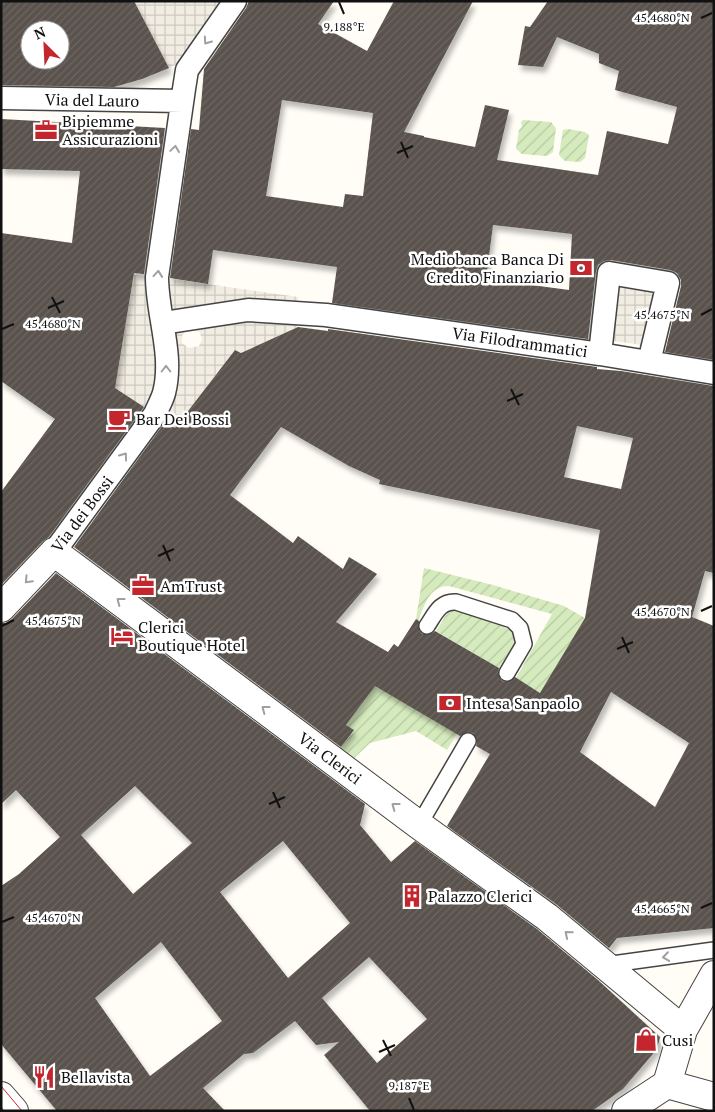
<svg xmlns="http://www.w3.org/2000/svg" width="715" height="1112" font-family="'PT Serif',serif">
<style>
.garden{fill:url(#garden-furrows)}
.plaza{fill:url(#plaza-grid);fill-rule:evenodd}
.building{fill:url(#building-hatch);fill-rule:evenodd;filter:url(#shadow)}
.lines{fill:none;stroke-linecap:round;stroke-linejoin:round}
.service-casing{stroke:#444;stroke-width:18}
.pedestrian-casing{stroke:#444;stroke-width:25}
.minor-casing{stroke:#444;stroke-width:30}
.service{stroke:#fff;stroke-width:15}
.pedestrian{stroke:#fff;stroke-width:22}
.minor{stroke:#fff;stroke-width:28}
.tram{stroke:#c4262e;stroke-width:1}
.oneway{stroke:#a0a0a0}
.ticks{fill:none;stroke:#111;stroke-width:2}
.labels{text-anchor:middle;dominant-baseline:central;stroke-width:5;stroke-linejoin:round;paint-order:stroke}
.street-label{font-size:16px;fill:#111;stroke:#fff}
.poi-label{font-size:16px;fill:#111;stroke:#fff;text-anchor:start}
.ticks-label{font-size:12px;text-anchor:middle;fill:#111;stroke:#fff;stroke-width:5;stroke-linejoin:round;paint-order:stroke}
</style>
<defs>
<pattern id="garden-furrows" width="10" height="10" patternUnits="userSpaceOnUse" patternTransform="scale(1.25)"><rect width="10" height="10" fill="#d5ebbd"/><path d="M-1 1l2-2M0 10L10 0M9 11l2-2" fill="none" stroke="#b6c8a1"/></pattern>
<pattern id="plaza-grid" width="8" height="8" patternUnits="userSpaceOnUse" patternTransform="scale(1.25)"><rect width="8" height="8" fill="#f1ede2"/><path d="M0 4h8M4 0v8" fill="none" stroke="#cecac1"/></pattern>
<pattern id="building-hatch" width="6" height="6" patternUnits="userSpaceOnUse" patternTransform="scale(1.25)"><rect width="6" height="6" fill="#5a524d"/><path d="M-1 1l2-2M0 6l6-6M5 7l2-2" fill="none" stroke="#6d6662"/></pattern>
<filter id="shadow"><feDropShadow dx="3" dy="5.5" stdDeviation="2.5" flood-color="#0004"/></filter>
</defs>
<rect width="100%" height="100%" fill="#fffdf5"/>
<!-- garden -->
<path class="garden" d="M523,120L551,122L556,128L553,152L547,156L522,154L516,149L519,130L522,127L521,122Z
M568,129L585,132L589,135L585,158L580,162L565,161L559,155L563,130Z
M424,568L493,585L564,606L585,618L558,665L544,695L516,678L552,614L449,586C429,586 425,605 418,621L416,619Z
M454,610L502,625L513,633L514,644L499,668L436,631L446,615Z
M375,685L457,734L447,750L416,731L370,743L350,762L337,752L354,731L346,725Z"/>
<!-- plaza -->
<path class="plaza" d="M134,1H235L187,70L177,64L169,68Z
M134,275L172,279L298,297V327L241,353L235,350L175,429L113,386L119,363ZM194,329L200,333L202,339L199,346L189,348L182,343V336L185,331Z
M614,277L660,283L651,346L605,340Z"/>
<!-- building -->
<path class="building" d="M1,1H134L169,68L142,79L114,87L1,85ZM30,30H60V60H30Z
M249,1H334L318,24L367,51L394,1H473L404,132L424,136V137L475,147L485,105L509,110L497,160L598,175L607,131L668,144L677,107L615,90L619,71L599,63V54L557,37L543,67L518,65L525,26L530,27L548,1H714V360L665,352L681,286V280L677,273L670,270L611,260L604,261L598,265L596,271L588,339L332,303L337,267L213,250L208,284L170,278L191,129L199,130L204,69L246,8ZM282,100L373,113L363,196L345,194L343,207L266,196ZM493,225L572,234L569,290L486,279Z
M1,119L165,128L144,274L134,273L115,388L144,407L48,538L43,541L1,585V492L55,419L1,381V233L72,243L80,171L1,169Z
M298,327L328,331V329L597,367V369L621,371L714,386V573L705,571L692,617L714,626V928L617,938L609,948L556,904L447,826L490,754L476,746L477,741L473,733L468,732L460,736L375,686L346,725L354,730L341,747L74,547L165,422L175,428L235,350L241,353ZM577,426L633,438L621,489L564,477ZM281,427L349,466L380,480L379,484L600,530L585,618L540,693L515,677L507,682L502,681L498,673L499,668L435,631L431,634H422L419,630V621L416,619L398,647L394,644L388,652L336,622L377,574L349,557L343,569L298,536L293,543L230,495ZM611,692L689,743L655,807L580,752Z
M56,573L365,804L360,825L391,862L415,841L537,929L598,980L660,1037L657,1049L623,1089L592,1111H370L324,1055L339,1042L316,1045L295,1021L253,1053L244,1054L203,1088L225,1111H57L1,1044V886L19,874L60,837L16,790L1,804V623H6L12,619ZM135,786L192,843L133,894L81,835ZM283,841L350,923L288,978L220,892ZM161,942L222,1021L150,1076L95,998ZM369,957L427,1019L377,1063L322,998Z"/>
<g class="lines">
<defs>
<path id="service" d="M427,626C435,614 440,601 456,602L512,620L520,628L524,644L507,673
M419,825L468,741
M605,965L714,950"/>
<path id="pedestrian" d="M1,98L182,101
M163,323L248,310L326,315L600,354L714,373
M600,354L609,273L668,283L649,362
M54,552L155,414C158,407 162,400 164,393C174,355 157,315 157,277L184,89L187,70L235,1"/>
<path id="minor" d="M1,608L54,552L419,825L547,917L683,1030
M667,1084L714,1097
M1,1096L14,1111
M626,1111L667,1084L683,1030L714,975"/>
</defs>
<!-- service casing -->
<use href="#service" class="service-casing"/>
<!-- pedestrian casing -->
<use href="#pedestrian" class="pedestrian-casing"/>
<!-- minor casing -->
<use href="#minor" class="minor-casing"/>
<!-- service -->
<use href="#service" class="service"/>
<!-- pedestrian -->
<use href="#pedestrian" class="pedestrian"/>
<!-- minor -->
<use href="#minor" class="minor"/>
<!-- tram -->
<path class="tram" d="M1,1086L22,1111
M1,1107L4,1111"/>
</g>
<!-- one-way arrows -->
<defs><path id="oneway-chevron" d="M-2-3.5L2.5 0L-2 3.5" fill="none" stroke-width="1.6" stroke-linecap="round" stroke-linejoin="round" transform="scale(1.25)"/></defs>
<g class="oneway">
<use href="#oneway-chevron" transform="translate(207 41) rotate(125)"/>
<use href="#oneway-chevron" transform="translate(175 149) rotate(-82)"/>
<use href="#oneway-chevron" transform="translate(158 274) rotate(-85)"/>
<use href="#oneway-chevron" transform="translate(166 369) rotate(-90)"/>
<use href="#oneway-chevron" transform="translate(124 456) rotate(-54)"/>
<use href="#oneway-chevron" transform="translate(28 580) rotate(134)"/>
<use href="#oneway-chevron" transform="translate(120 601) rotate(-143)"/>
<use href="#oneway-chevron" transform="translate(265 709) rotate(-143)"/>
<use href="#oneway-chevron" transform="translate(395 806) rotate(-143)"/>
<use href="#oneway-chevron" transform="translate(568 934) rotate(-140)"/>
<use href="#oneway-chevron" transform="translate(666 957) rotate(172)"/>
</g>
<!-- ticks -->
<path class="ticks" d="M339,2L344,14M701,18L712,13M401,142L408,158M397,153L413,146M52,297L60,313M48,308L64,301M701,315L712,309M2,329L14,324M511,389L519,405M507,401L523,394M163,545L170,561M158,556L174,549M701,611L712,606M2,626L14,620M622,637L629,653M617,649L633,642M273,792L280,808M269,804L285,797M701,908L712,903M2,922L14,917M383,1040L391,1056M379,1052L395,1045M409,1098L414,1110"/>
<!-- icons -->
<defs>
<symbol id="office-bare" viewBox="-9 -9 18 18"><path d="M-6-3h4V-5.5h4V-3h4V5H-6ZM-1-4.5V-3h2v-1.5ZM-6 0V1H6V0Z" fill="#c4262e" stroke="#fff" stroke-width="2.5" paint-order="stroke"/></symbol>
<symbol id="bank-bare" viewBox="-9 -9 18 18"><path d="M-6-4H6V4H-6ZM0-2.3a2.3 2.3 0 1 0 0 4.6a2.3 2.3 0 1 0 0-4.6Z" fill="#c4262e" stroke="#fff" stroke-width="2.5" paint-order="stroke"/></symbol>
<symbol id="cafe-bare" viewBox="-9 -9 18 18"><path d="M-5.5-4.5H6V0H3Q3 3.5 0 3.5H-2.5Q-5.5 3.5-5.5 0ZM3-3.2v2h1.7v-2ZM-6 4.5H4V6H-6Z" fill="#c4262e" stroke="#fff" stroke-width="2.5" paint-order="stroke"/></symbol>
<symbol id="hotel-bare" viewBox="-9 -9 18 18"><path d="M-6-4.5h1.5V1H6V5H4.5V3h-9V5H-6ZM-4 0a1.8 1.8 0 1 1 3.6 0ZM.5 0V-2.5h3Q6-2.5 6 0Z" fill="#c4262e" stroke="#fff" stroke-width="2.5" paint-order="stroke"/></symbol>
<symbol id="building-bare" viewBox="-9 -9 18 18"><path d="M-4-6H4V6H1V3H-1V6H-4ZM-2.5-4.3h1.7v1.8h-1.7ZM.8-4.3h1.7v1.8H.8ZM-2.5-1h1.7V.8h-1.7ZM.8-1h1.7V.8H.8Z" fill="#c4262e" stroke="#fff" stroke-width="2.5" paint-order="stroke"/></symbol>
<symbol id="shop-bare" viewBox="-9 -9 18 18"><path d="M-5-2.5h2.3a2.7 3.5 0 0 1 5.4 0H5L5.5 6h-11ZM-1.5-2.5h3a1.5 2.3 0 0 0-3 0Z" fill="#c4262e" stroke="#fff" stroke-width="2.5" paint-order="stroke"/></symbol>
<symbol id="restaurant-bare" viewBox="-9 -9 18 18"><path d="M-5-6h1v4h1v-4h1v4h1v-4h1v5L-1.5 .5V6h-2V.5L-5-1ZM5-6V6H3V1.5H1.5Q1.5-4 5-6Z" fill="#c4262e" stroke="#fff" stroke-width="2.5" paint-order="stroke"/></symbol>
</defs>
<g fill-rule="evenodd">
<use href="#office-bare" x="30" y="114" width="32" height="32"/>
<use href="#bank-bare" x="565" y="252" width="32" height="32"/>
<use href="#cafe-bare" x="103" y="403" width="32" height="32"/>
<use href="#office-bare" x="127" y="570" width="32" height="32"/>
<use href="#hotel-bare" x="106" y="620" width="32" height="32"/>
<use href="#bank-bare" x="434" y="687" width="32" height="32"/>
<use href="#building-bare" x="396" y="880" width="32" height="32"/>
<use href="#shop-bare" x="630" y="1024" width="32" height="32"/>
<use href="#restaurant-bare" x="28" y="1061" width="32" height="32"/>
</g>
<g class="labels">
<!-- street labels -->
<g class="street-label">
<text transform="translate(92 100) rotate(1)">Via del Lauro</text>
<text transform="translate(520 342) rotate(8)">Via Filodrammatici</text>
<text transform="translate(82 514) rotate(-53)">Via dei Bossi</text>
<text transform="translate(330 758) rotate(37)">Via Clerici</text>
</g>
<!-- poi labels -->
<g class="poi-label">
<text x="62" y="121">Bipiemme<tspan x="62" dy="18">Assicurazioni</tspan></text>
<text x="564" y="259" text-anchor="end">Mediobanca Banca Di<tspan x="564" dy="18">Credito Finanziario</tspan></text>
<text x="136" y="419">Bar Dei Bossi</text>
<text x="160" y="586">AmTrust</text>
<text x="138" y="627">Clerici<tspan x="138" dy="18">Boutique Hotel</tspan></text>
<text x="466" y="703">Intesa Sanpaolo</text>
<text x="428" y="896">Palazzo Clerici</text>
<text x="662" y="1040">Cusi</text>
<text x="61" y="1077">Bellavista</text>
</g>
</g>
<g class="ticks-label">
<text x="662" y="22">45.4680°N</text>
<text x="344" y="31">9.188°E</text>
<text x="662" y="319">45.4675°N</text>
<text x="53" y="328">45.4680°N</text>
<text x="662" y="616">45.4670°N</text>
<text x="53" y="625">45.4675°N</text>
<text x="662" y="913">45.4665°N</text>
<text x="53" y="922">45.4670°N</text>
<text x="409" y="1090">9.187°E</text>
</g>
<!-- border -->
<rect width="715" height="1112" fill="none" stroke="#111111" stroke-width="5"/>
<!-- north arrow -->
<g transform="translate(45 45) rotate(336)"><circle r="24" fill="#ffffff" stroke="#a0a0a0"/>
<path d="M0-4L9 19L0 12L-9 19Z" fill="#c4262e"/>
<text y="-8" font-size="14" font-weight="bold" text-anchor="middle" fill="#111111">N</text>
</g>
</svg>
